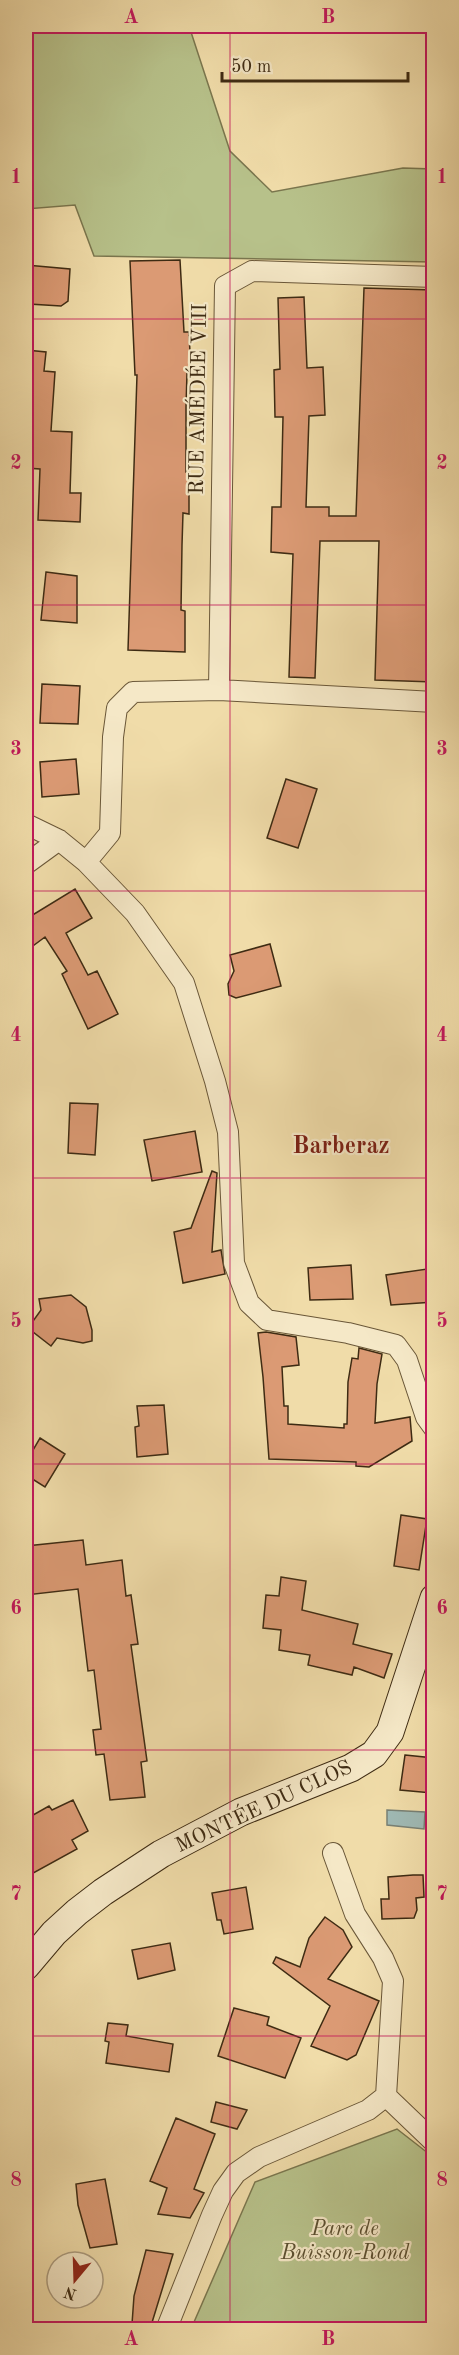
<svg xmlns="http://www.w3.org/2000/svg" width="459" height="2355" font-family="'Old Standard TT',serif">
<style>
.green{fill:#b7c18a;stroke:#7a764e;stroke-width:1.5}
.water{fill:#9fb9b4;stroke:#788074;stroke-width:1.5}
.building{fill:#db9a74;stroke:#3e2b13;stroke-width:1.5}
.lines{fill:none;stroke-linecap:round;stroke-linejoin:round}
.minor-casing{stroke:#6a5738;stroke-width:22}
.secondary-casing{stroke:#3e2b13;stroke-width:29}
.minor{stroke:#f5e8c7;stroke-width:20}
.secondary{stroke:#f5e8c7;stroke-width:27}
.grid{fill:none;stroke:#c2185b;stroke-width:1.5;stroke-opacity:0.55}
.labels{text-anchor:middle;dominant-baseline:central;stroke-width:4.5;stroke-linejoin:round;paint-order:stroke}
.street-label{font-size:21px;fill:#3e2b13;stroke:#f5e8c7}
.park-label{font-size:21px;font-style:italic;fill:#5c5031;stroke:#f5e8c7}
.quarter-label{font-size:24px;font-weight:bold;fill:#7a1f14;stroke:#f5e8c7}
.neatline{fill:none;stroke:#c2185b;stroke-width:2}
.grid-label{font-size:20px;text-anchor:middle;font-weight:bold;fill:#c2185b}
</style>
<rect width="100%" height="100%" fill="#f0dca9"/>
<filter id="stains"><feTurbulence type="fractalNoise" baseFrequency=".00333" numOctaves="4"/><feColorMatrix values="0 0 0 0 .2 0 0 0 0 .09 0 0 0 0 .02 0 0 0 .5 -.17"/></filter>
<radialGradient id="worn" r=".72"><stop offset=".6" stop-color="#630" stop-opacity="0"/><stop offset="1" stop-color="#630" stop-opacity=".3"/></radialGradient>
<!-- green -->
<path class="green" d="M26,26H189L230,151L272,192L403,168L433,169V262L94,256L75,205L26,209Z
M397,2129L433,2157V2329H191L255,2182Z"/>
<!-- water -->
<path class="water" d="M387,1810L425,1812L424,1829L387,1825Z"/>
<!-- building -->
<path class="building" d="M180,260L184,332H189L191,373H187L186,407V472H189V514L183,513L182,545L181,610L185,611V652L128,650L137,375H135L130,261Z
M26,265L70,269L68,301L61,306L29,304L30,288L26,287Z
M364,288L434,290V682L375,680L379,541H320L315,678L289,677L293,554L271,552L272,507H281L283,417H275L274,370L280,369L278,298L304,297L307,368L323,367L325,415L309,416L306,507H329V516H356Z
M26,350L46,352L44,371L55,372L51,431L72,432L70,493H81L80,522L38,520L40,469L26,468L30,421L26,420Z
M46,572L77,576V623L41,620Z
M42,684L80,686L78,724L40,723Z
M76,759L79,794L42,797L40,762Z
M286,779L317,789L298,848L267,838Z
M75,889L92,918L66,933L88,975L97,971L118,1014L88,1029L62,974L67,971L45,937L26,951V919Z
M270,944L281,986L236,998L229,995L228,984L234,971L230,955Z
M70,1103L98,1104L95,1155L68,1153Z
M195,1131L202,1172L152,1181L144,1140Z
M212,1171L217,1173L212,1252L221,1250L225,1274L183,1283L174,1232L191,1228Z
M351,1265L353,1299L310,1300L308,1268Z
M434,1268V1302L391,1305L386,1275Z
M71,1295L86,1307L92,1330V1341L83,1343L57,1338L51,1346L28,1328L41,1310L39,1299Z
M266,1332L296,1337L299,1365L282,1367L284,1406H288V1424L344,1428V1424H347L348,1382L352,1358L358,1359L359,1348L382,1354L377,1384L375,1423L410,1417L412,1441L369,1467L356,1466V1462L269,1459L263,1377L258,1333Z
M164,1405L168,1454L137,1457L135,1427L139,1426L137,1406Z
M40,1438L65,1454L45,1487L26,1475V1462Z
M401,1515L427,1519L419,1570L394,1566Z
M83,1540L86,1565L122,1560L126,1596L131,1595L138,1644L131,1645L147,1761L141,1762L145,1797L110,1800L104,1754L96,1755L93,1730L101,1729L94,1670L88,1671L78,1589L26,1595V1546Z
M281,1577L306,1581L302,1610L358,1624L353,1644L392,1654L384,1678L354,1667L352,1675L308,1665L310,1655L279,1650L281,1630L263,1628L266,1595L279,1596Z
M405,1755L434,1758L432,1793L400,1790Z
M73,1800L88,1831L72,1840L77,1849L26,1877V1819L49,1806L52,1810Z
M413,1875H423L424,1897L416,1898L417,1910L414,1918L382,1919L381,1899H389L388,1877Z
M246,1887L253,1929L224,1934L221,1920H217L212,1893Z
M325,1917L343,1930L352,1947L328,1979L379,2001L356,2055L347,2060L311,2046L330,2006L273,1963L276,1957L300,1967L309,1938Z
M170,1943L175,1970L138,1979L132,1950Z
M234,2008L269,2017L267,2025L301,2038L285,2078L218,2056Z
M108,2023L128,2025L126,2036L173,2044L169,2072L106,2063L109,2042L105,2041Z
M216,2102L247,2110L237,2129L211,2122Z
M176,2118L215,2134L194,2189L204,2193L190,2218L158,2214L167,2188L150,2181Z
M105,2179L117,2244L90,2248L78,2205L76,2184Z
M146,2250L173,2254L150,2329L132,2324L134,2296Z"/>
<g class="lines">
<defs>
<path id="minor" d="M219,690L225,286L252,271L434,277
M26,824L59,840L86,862L135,913L184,983L215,1081L228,1132L234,1263L249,1303L267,1320L348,1333L396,1345L407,1360L426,1417L434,1428
M86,862L110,833L113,737L117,708L133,692L219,690L434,702
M26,864L59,840
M386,2096L434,2142
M166,2330L212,2215L223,2191L236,2173L259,2157L368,2110L386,2096L393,1981L383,1958L355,1914L333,1853"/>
<path id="secondary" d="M26,1966L54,1933L77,1912L103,1892L161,1854L241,1812L351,1768L374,1754L390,1732L434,1598"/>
</defs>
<!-- minor casing -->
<use href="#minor" class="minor-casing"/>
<!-- secondary casing -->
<use href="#secondary" class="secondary-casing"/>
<!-- minor -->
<use href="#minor" class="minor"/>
<!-- secondary -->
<use href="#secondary" class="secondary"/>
</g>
<!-- grid -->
<path class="grid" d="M230,26V2330M26,319H434M26,605H434M26,891H434M26,1178H434M26,1464H434M26,1750H434M26,2036H434"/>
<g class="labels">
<!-- street labels -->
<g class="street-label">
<text transform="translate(199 399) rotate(-89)">RUE AMÉDÉE VIII</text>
<text transform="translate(264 1807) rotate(-25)">MONTÉE DU CLOS</text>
</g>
<!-- park labels -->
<g class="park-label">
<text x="345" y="2229">Parc de<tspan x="345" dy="24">Buisson-Rond</tspan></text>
</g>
<!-- quarter labels -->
<g class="quarter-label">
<text x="341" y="1147">Barberaz</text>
</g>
</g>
<!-- margin -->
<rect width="459" height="2355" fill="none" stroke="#f0dca9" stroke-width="66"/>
<!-- north arrow -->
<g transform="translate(75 2280) rotate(199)"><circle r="28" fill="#f5e8c7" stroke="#ac9c7f" stroke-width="1.5"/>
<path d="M0-4.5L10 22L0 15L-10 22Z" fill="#8f2418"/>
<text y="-9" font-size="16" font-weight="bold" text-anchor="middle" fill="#3e2b13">N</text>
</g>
<!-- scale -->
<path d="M222 72v9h186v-9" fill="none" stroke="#3e2b13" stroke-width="3"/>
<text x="231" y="72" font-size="18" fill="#3e2b13" stroke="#f5e8c7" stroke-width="4.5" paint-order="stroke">50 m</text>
<rect x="33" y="33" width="393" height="2289" class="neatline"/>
<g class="grid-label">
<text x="131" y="23">A</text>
<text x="328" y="23">B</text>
<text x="16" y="183">1</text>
<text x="442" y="183">1</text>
<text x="16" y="469">2</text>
<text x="442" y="469">2</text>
<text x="16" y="755">3</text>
<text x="442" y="755">3</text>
<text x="16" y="1041">4</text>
<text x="442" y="1041">4</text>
<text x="16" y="1327">5</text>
<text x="442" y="1327">5</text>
<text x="16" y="1614">6</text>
<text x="442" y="1614">6</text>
<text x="16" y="1900">7</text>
<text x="442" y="1900">7</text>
<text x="16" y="2186">8</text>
<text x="442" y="2186">8</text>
<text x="131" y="2345">A</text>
<text x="328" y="2345">B</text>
</g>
<rect width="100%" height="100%" filter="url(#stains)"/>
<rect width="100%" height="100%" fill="url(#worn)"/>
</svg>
